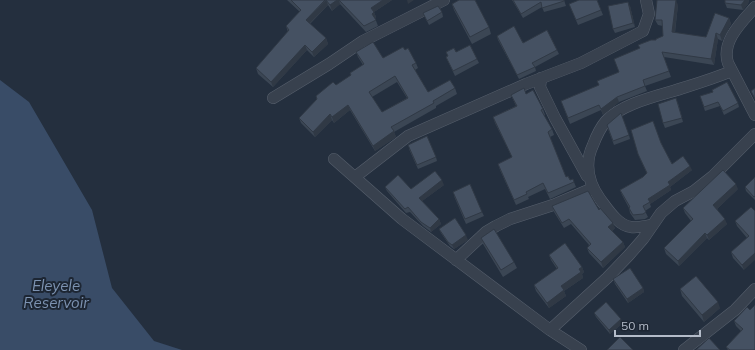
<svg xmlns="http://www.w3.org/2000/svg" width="755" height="350" font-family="Mulish,sans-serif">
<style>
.water{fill:#394c67}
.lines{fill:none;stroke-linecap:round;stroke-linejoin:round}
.minor-casing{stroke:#565f6c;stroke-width:12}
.minor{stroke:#38414e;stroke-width:11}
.wall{fill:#3b4654;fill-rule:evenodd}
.shaded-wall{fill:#303945}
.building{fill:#455162;stroke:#303945;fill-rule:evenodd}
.labels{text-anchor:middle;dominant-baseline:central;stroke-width:4;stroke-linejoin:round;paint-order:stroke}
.water-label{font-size:15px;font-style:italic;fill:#7c92b1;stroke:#1d2633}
</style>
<rect width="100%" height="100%" fill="#242f3e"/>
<!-- water -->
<path class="water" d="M0,80L29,102L92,210L112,288L154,341L182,350H0Z"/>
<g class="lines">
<defs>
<path id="minor" d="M755,7C742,22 721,41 728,63L755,115
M541,78L540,87L555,118L587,176
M273,98L329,64L363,41L444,0
M334,159L402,219L550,330L581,350
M355,177L408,136L526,84L581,63L643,31L649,14L646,0
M652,225C645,226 637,228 631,227C618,226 607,208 600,199C588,182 584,164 593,145C596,137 600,128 606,121C623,102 663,95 686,87C702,82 717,77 732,71
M456,260L486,232L496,226L510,219L553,205L593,188
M550,330L607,278L629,255L643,239L661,213L675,201L694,191L713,176L755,134
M684,350L735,310L755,289"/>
</defs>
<!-- minor casing -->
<use href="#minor" class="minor-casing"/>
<!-- minor -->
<use href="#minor" class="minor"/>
</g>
<!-- wall -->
<path class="wall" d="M287,0H392L374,12L376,17L375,18L378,26L366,32L340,4L332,11L328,5L310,24L326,38L328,44L314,57L307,50L273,87L258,74L256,68L288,32L286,26L300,12Z
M512,0H564L566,6L544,12L542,7L523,18Z
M597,0L603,15L578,25L569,4Z
M721,0H749L748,4L743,10L727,8L725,3V0Z
M452,4L489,27L491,34L472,44L454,10Z
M678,5L675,33L706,37L729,18L731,24L722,41L718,39L714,65L664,57L671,77L645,86L647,91L619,102L603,115L601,110L570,124L561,101L599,85L619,72L640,48L656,40L663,36V26L658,25L655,20Z
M630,6L635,27L615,33L613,29Z
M442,12L443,17L429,25L423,13Z
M497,36L557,50L559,54L535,67L536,71L519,79L498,40Z
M405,50L416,63L418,68L415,70L428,92L455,88L457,94L436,106V108L394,132L396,137L375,151L350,110L334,123L332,120L315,137L301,123L299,118L317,100L316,96L336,85L351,76L350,73L363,65L358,57L356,52L383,58ZM397,82L407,98L382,112L372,97Z
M446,52H456L477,59L479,63L455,76L446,57L448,56Z
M526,94L543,109L545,115H544L552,129L554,135L550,137L566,177L570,180L574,182L576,187L550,199L545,189L528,197L529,199L516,205L500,170L498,164L512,157L495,123L493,117L516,106L511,95Z
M700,96L738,103L739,107L724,115L720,106L705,111Z
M678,103L683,122L665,128L663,123Z
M608,129L629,135L630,139L614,145Z
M631,130L661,143L672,164L692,170L670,187L671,190L650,204L651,207L645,211L648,217L645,219L635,220L630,213L629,208L622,195L620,190L643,177L647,173L640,159Z
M409,149L436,157L437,161L418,169Z
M755,177V200L746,191L745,187Z
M444,185L422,201L439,219L441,224L431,232L423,226L410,212L406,213L387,191L385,187L411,189Z
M738,189L717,209L727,224L709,240L707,238L679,266L666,254L664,248L691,221L685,213L683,208Z
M454,196L482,212L484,216L466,224Z
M552,206L599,210L615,228L612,231L623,242L625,247L603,268L589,253L587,248L589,245L571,224L564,228L554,212Z
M755,211L744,270L733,258L731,252L747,238L737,226L735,221Z
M439,229L468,240L454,249L450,246L441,233Z
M481,238L514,262L517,268L503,277L483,244Z
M549,255L582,267L584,272L582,274L583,278L564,291L566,296L549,308L536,291L534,285L557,269L551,260Z
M613,279L643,288L644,292L628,303L615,284Z
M680,289L720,308L704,322L682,296Z
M747,307L755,350H728L726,347L741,331L736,326L734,321Z
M594,313L623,323L610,334L596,317Z"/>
<!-- shaded-wall -->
<path class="shaded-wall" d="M326,0L328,5L308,25L306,20Z
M337,0H339L340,4L332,11L330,5Z
M383,0H392L374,12L376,17L374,19L371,8Z
M407,0H414L408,4Z
M676,0L678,5L674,38L672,32Z
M745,0H749L748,4L743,10L741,5Z
M628,2L630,6L635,27L633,23Z
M729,18L731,24L722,41L720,35Z
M716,33L718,39L714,65L711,59Z
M326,38L328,44L314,57L312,52Z
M305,45L307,50L273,87L271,82Z
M617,97L619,102L603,115L601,109Z
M348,105L350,110L334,123L332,117Z
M330,114L332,120L315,137L313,132Z
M394,131L396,137L375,151L373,146Z
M690,166L692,170L670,187L671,190L650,204L648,199L668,182Z
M442,180L444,185L421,202L419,198Z
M736,184L738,189L715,211L713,205Z
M439,219L441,224L431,232L430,228Z
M725,219L727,224L709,240L707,235Z
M613,223L615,228L610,233L608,227Z
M705,233L707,238L679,266L678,261Z
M466,235L468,240L454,249L452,245Z
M623,242L625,247L603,268L601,262Z
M755,253V260L744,270L742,265Z
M582,267L584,272L582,274L583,278L564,291L566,296L549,308L547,303L561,286L579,269Z
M643,288L644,292L628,303L627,299Z
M718,302L720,308L704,322L702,315Z
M621,319L623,323L610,334L609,330Z"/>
<!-- building -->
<path class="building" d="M291,0H325L306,20L326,38L312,52L305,45L271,82L256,68L289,30L286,26L301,10Z
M326,0H337L330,5Z
M339,0H383L371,8L374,12L372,14L376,20L364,26Z
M459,0H475L489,27L470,37L452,4Z
M513,0H564V1L542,8L541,2L521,14Z
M579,0H597L601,10L576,20L569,4Z
M657,0H676L672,32L706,37L715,13L729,18L720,35L716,33L711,59L662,52L669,71L643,80L645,86L617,97L601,109L599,105L568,118L561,101L599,85L597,81L619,72L614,59L640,48L638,45L651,40H656V39L663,36L662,20H655Z
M725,0H745L741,5L725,3Z
M628,2L633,23L613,29L608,6Z
M438,6L442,12L427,21L423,13Z
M514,26L523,43L547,30L557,50L532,63L535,67L517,75L497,36Z
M373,42L383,58L403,47L405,50L408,48L416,63L412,65L428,92L450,80L455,88L433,101L434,103L391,127L394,131L373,146L348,105L332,117L330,114L313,132L299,118L317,99L316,96L333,82L336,85L351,75L350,73L364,64L356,52ZM395,76L408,98L382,112L369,92Z
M470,45L477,59L453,71L446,57L448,56L446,52L454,48L456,52Z
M727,82L738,103L723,111L718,102L704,107L700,96L713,92L712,90Z
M524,88L526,94L533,90L543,109L541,110L552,129L548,132L566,177L568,176L570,180L573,179L574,182L548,193L543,183L526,192L527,194L514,200L498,164L512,157L493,117L517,106L511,95Z
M755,88V99L751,91Z
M676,98L682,118L663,123L658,104Z
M621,113L629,135L613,141L607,125Z
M653,121L661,143L672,164L683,156L690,166L668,182L670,185L648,199L650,202L643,206L646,212L643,214L633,215L629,208L630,207L620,190L643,177L647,173L638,154L631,130Z
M427,136L436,157L417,165L408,145Z
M723,170L736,184L713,205L725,219L707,235L705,233L678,261L664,248L693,219L683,208Z
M435,171L442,180L419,198L439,219L430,228L421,222L408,207L405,209L385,187L398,175L411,189Z
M755,177V196L754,197L745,187Z
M470,184L482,212L465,219L453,192Z
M588,191L599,210L600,208L613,223L608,227L623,242L601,262L587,248L591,244L569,219L562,223L552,206Z
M751,207L755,211V253L742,265L731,252L749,236L735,221Z
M455,218L466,235L452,245L448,242L439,229Z
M494,229L514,262L501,270L481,238Z
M565,243L582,267L579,269L581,272L561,286L564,290L547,303L534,285L558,268L549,255Z
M630,268L643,288L627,299L613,279Z
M696,276L718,302L702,315L680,289Z
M606,302L621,319L609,330L594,313Z
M755,305V350H730L726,347L743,329L734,321L747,307L750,310Z
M620,337L633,350H607Z
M709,338L720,350H696Z"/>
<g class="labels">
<!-- water labels -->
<g class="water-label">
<text x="56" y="285">Eleyele<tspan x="56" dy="17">Reservoir</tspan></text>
</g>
</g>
<!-- scale -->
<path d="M615 330v6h85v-6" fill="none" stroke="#b4bcc9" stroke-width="2"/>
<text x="621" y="330" font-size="12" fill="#b4bcc9" stroke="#1d2633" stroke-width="3" paint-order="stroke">50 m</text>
</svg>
